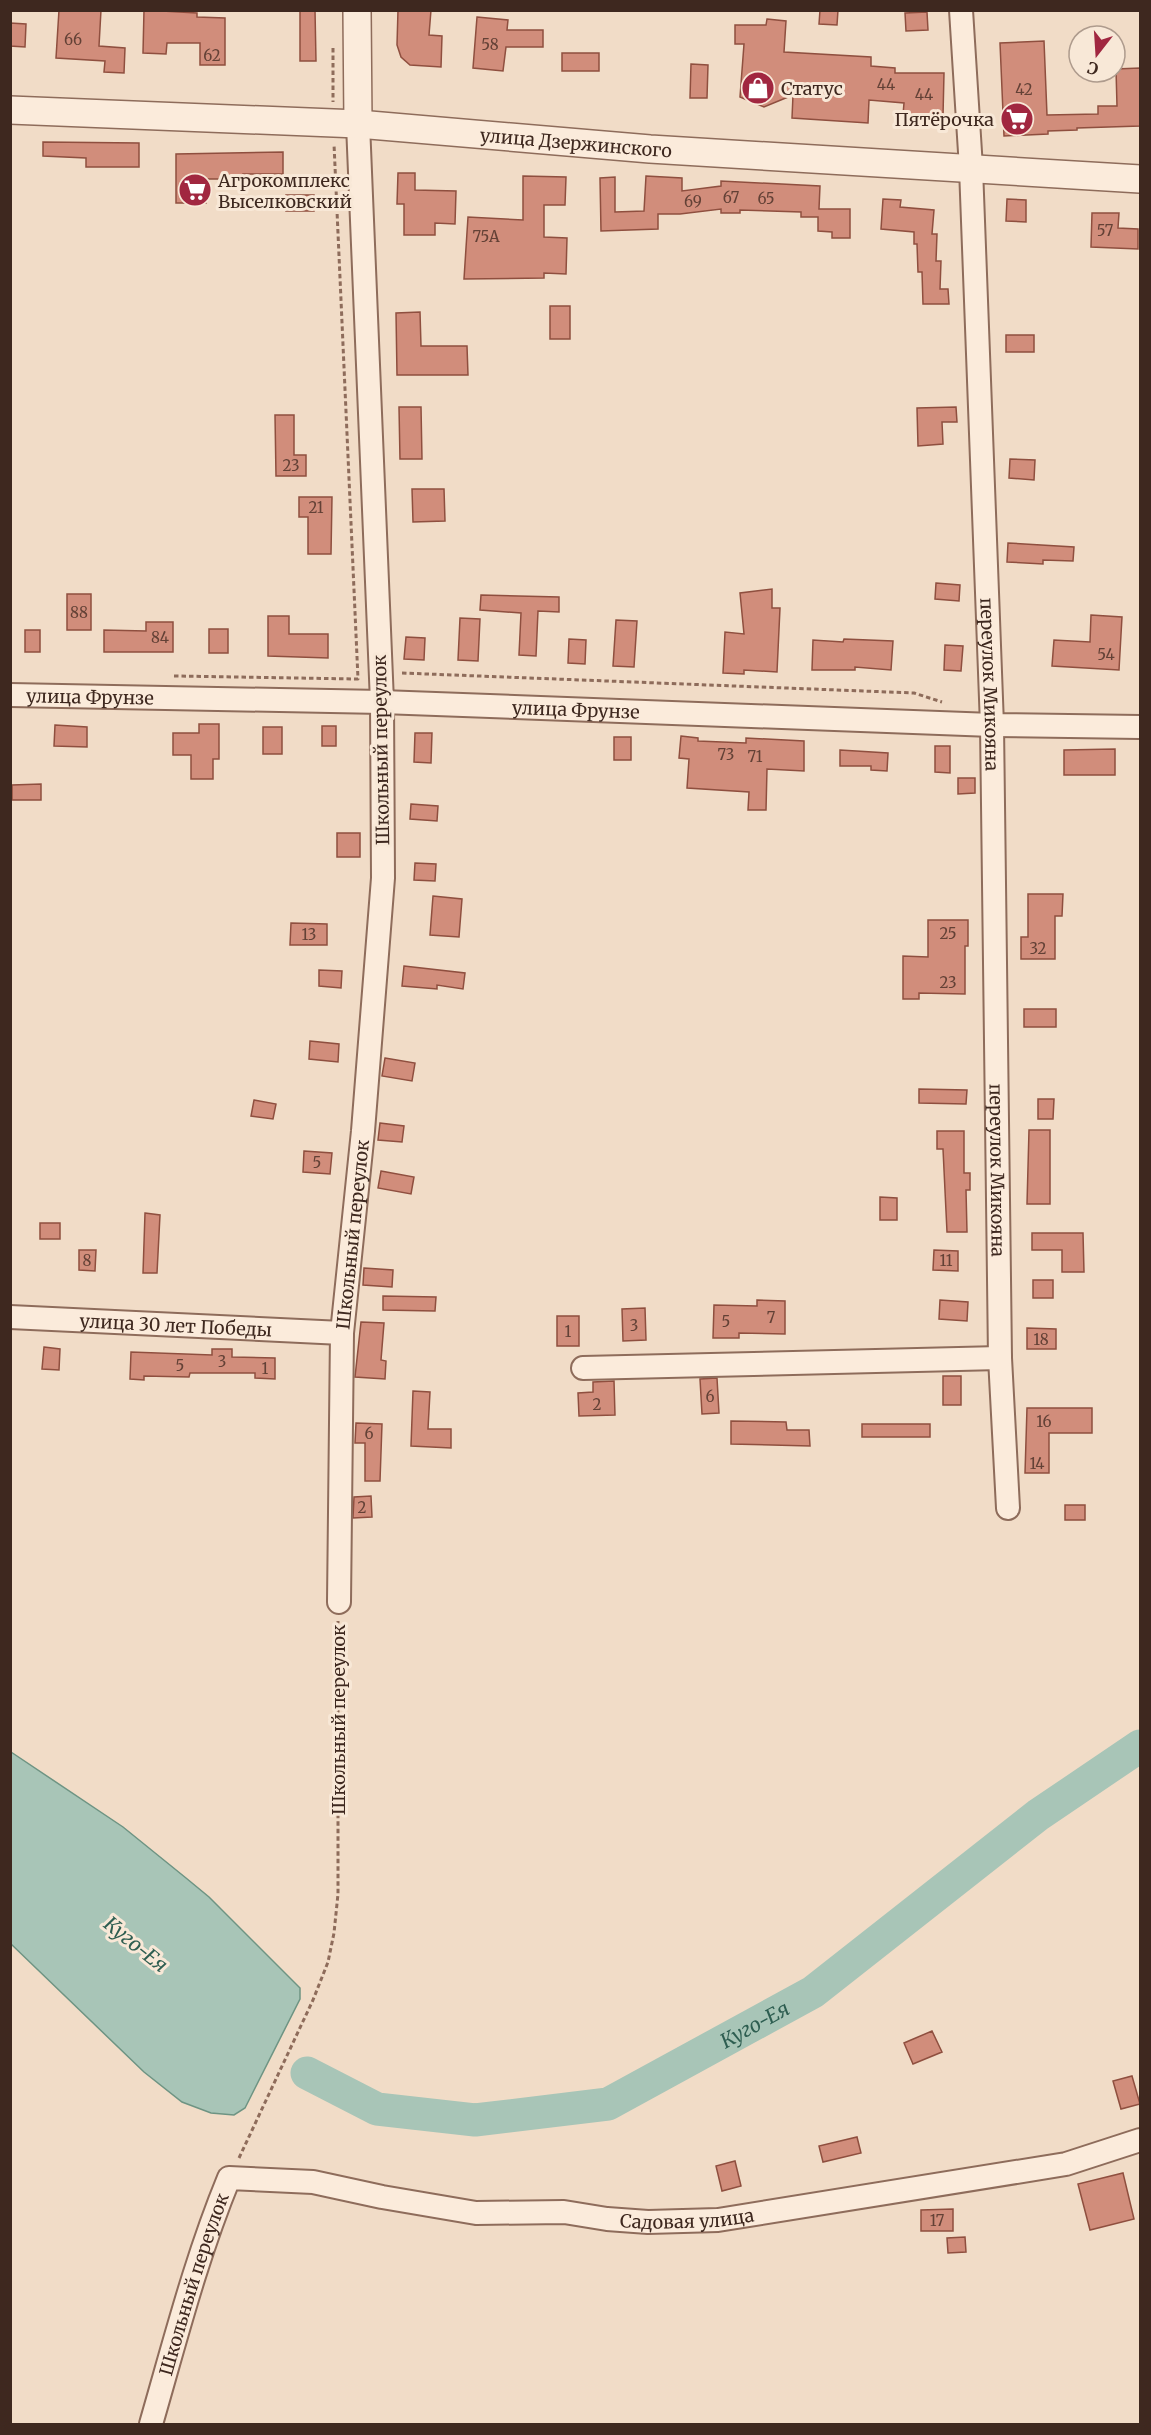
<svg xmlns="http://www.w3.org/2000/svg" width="1151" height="2435" font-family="Merriweather,serif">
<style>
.water{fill:#a8c5b7;stroke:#6e9483;stroke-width:1.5}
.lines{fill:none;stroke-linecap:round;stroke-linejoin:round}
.river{stroke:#a8c5b7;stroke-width:33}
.building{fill:#d18d7b;stroke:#8f4f3f;stroke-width:1.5}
.minor-casing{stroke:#8e6c5b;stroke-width:26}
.tertiary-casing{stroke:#8e6c5b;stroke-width:30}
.path{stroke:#8e6c5b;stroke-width:3;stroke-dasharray:4.5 3;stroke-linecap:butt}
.minor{stroke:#fbebdb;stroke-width:22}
.tertiary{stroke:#fbebdb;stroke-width:27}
.labels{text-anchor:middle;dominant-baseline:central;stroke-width:6;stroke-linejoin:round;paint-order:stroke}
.number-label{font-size:15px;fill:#634136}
.poi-label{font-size:18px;fill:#3e281f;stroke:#f8e8d7;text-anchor:start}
.street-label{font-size:18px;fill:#3e281f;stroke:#f8e8d7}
.water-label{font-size:20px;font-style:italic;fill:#2e5e51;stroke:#f8e8d7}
</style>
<rect width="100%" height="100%" fill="#f1dcc7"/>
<!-- water -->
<path class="water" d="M11,1752L123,1827L186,1878L209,1897L300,1988V1999L245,2108L234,2115L211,2113L182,2102L144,2072L11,1944Z"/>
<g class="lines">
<!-- river -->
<path class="river" id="s1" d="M307,2073L377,2109L475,2120L608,2104L813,1992L1038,1815L1140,1746"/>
</g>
<!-- building -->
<path class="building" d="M59,10H101L99,46L125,48L124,73L104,72L105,61L56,58Z
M144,10L197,13V17L225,18V65H200V43H167L166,54L143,53Z
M300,10H315L316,61H300Z
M398,10H431L429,35L442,36L441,67L410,65L401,57L397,45Z
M820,10H838L837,25L819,24Z
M927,12L928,30L906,31L905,13Z
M477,17L508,20L507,30H543V47H506L503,71L473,68Z
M767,19L786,21L784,52L871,57V66L895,68V73H944L943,116L903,115L904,103L869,100L868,123L792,118L793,95L764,107L740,97L744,44H735V25H766Z
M10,23L26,24L25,47L10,46Z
M1044,41L1047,115L1098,114V106H1117L1116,69L1140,68V126L1077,128V130L1048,131V134L1004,136L1000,43Z
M562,53H599V71H562Z
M691,64L708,65L707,98H690Z
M43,142L139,143V167H86V158L43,156Z
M283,152V174H243V179H206V203H176V154Z
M398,173H415V190L456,191L455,224L435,223V235H404V204H397Z
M523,176L566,177L565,205H544V237L567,238L566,274L544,273V278L464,279L468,217L523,220Z
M646,176L682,178V191L721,186V181L820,186L819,209H850V238H832V232L818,231V217H801V212L740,210V213H721V209L680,214H658V229L601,231L600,178L615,177V212L644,211Z
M286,195H314V211H286Z
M883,199L901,200L900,207L934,210L932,234H937L936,261H941L940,289H948L949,304H923L922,272H918L917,244H914V232L881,229Z
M1007,199L1026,200V222L1006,221Z
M1092,213H1119L1118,228L1138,229V249L1091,247Z
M550,306H570V339H550Z
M420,312L421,346H467L468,375H397L396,313Z
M1006,335H1034V352H1006Z
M399,407H421L422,459H400Z
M956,407L957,422H942L943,444L918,446L917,408Z
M275,415H294V455H306V476H276Z
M1010,459L1035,460L1034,480L1009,478Z
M412,489H444L445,521L413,522Z
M299,497H332L331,554H308V517H299Z
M1008,543L1074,547L1073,561L1043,560V564L1007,562Z
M936,583L960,585L959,601L935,599Z
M772,589V608H780L777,672L744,670V674L723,673L725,632L744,634L740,593Z
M67,594H91V630H67Z
M481,595L559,597V612L538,611L536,656L519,655L521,613L480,610Z
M1091,615L1122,617L1119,670L1052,666L1054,640L1090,642Z
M268,616H289V634H328V658L268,656Z
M460,618L480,619L478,661L458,660Z
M616,620L637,621L634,667L613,666Z
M146,622H173V652H104V630L146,631Z
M209,629H228V653H209Z
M25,630H40V652H25Z
M406,637L425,638L424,660L404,659Z
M569,639L586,640L585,664L568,663Z
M844,639L893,641L891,670L855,667V670H812L813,640L843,642Z
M945,645L963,646L961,671L944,670Z
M199,724H219V759H213V779H191V755H173V733H199Z
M55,725L87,727V747L54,746Z
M322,726H336V746H322Z
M263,727H282V754H263Z
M415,733H432L431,763L414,762Z
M681,736L698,738V741L746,743V738L804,741V771L767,769L766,810H748L749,792L687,788L689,759L679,758Z
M614,737H631V760H614Z
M935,746H950V773L935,772Z
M1115,749V775H1064V750Z
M840,750L888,753L887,771L871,770V766H840Z
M958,778H975V793L958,794Z
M41,784V800H12V785Z
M411,804L438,806L437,821L410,819Z
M337,833H360V857H337Z
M415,863L436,864L435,881L414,880Z
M1028,894H1063L1062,916H1055V959H1021V937H1028Z
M433,896L462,899L459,937L430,935Z
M928,920H968V946H965V994L919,993V999H903V956L928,957Z
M291,923L327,924V945H290Z
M404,966L465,973L463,989L437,985V989L402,986Z
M319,970L342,971L341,988L319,986Z
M1024,1009H1056V1027H1024Z
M310,1041L339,1044L338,1062L309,1059Z
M385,1058L415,1063L412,1081L382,1076Z
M919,1089L967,1090L966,1104L919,1103Z
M1038,1099H1054L1053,1119H1038Z
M254,1100L276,1104L273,1119L251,1116Z
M380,1123L404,1126L402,1142L378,1140Z
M1029,1130H1050V1204H1027Z
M937,1131H964V1173H970V1190H966L967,1232H947L943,1149H937Z
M304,1151L332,1153L330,1174L303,1172Z
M381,1171L414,1177L411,1194L378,1188Z
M880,1197L897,1198V1220H880Z
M145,1213L160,1215L157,1273H143Z
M40,1223H60V1239H40Z
M1032,1233H1083L1084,1272H1062V1250H1032Z
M79,1250H96L95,1271L79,1270Z
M934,1250L958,1251V1271L933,1270Z
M364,1268L393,1270L392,1287L363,1285Z
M1033,1280H1053V1298H1033Z
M383,1296L436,1297L435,1311L383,1310Z
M757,1300L785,1301V1334L739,1333V1338H713L714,1305L757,1306Z
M940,1300L968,1302L967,1321L939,1319Z
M645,1308L646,1340L623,1341L622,1309Z
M557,1316H579V1346H557Z
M361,1322L384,1323L381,1360L386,1361L385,1379L355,1377Z
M1027,1328L1056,1329V1349H1027Z
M44,1347L60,1349L59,1370L42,1369Z
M212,1349H232V1357L275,1358V1379L255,1378V1373H190L189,1377L144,1376V1380L130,1379L131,1352L212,1355Z
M943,1376H961V1405H943Z
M717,1378L719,1413L702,1414L700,1379Z
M614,1381L615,1415L579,1416L578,1393L593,1392V1382Z
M413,1391L430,1392L428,1429H451V1448L411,1446Z
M1027,1408H1092V1433H1049V1473H1025Z
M731,1421L786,1422L787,1430H809L810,1446L731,1444Z
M356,1423L382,1424L380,1481H365V1443H355Z
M862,1424H930V1437H862Z
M371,1496L372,1517L353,1518L354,1497Z
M1065,1505H1085V1520H1065Z
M932,2031L942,2052L913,2064L904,2043Z
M1132,2076L1140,2104L1121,2109L1113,2081Z
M857,2137L861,2153L823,2162L819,2146Z
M735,2161L741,2186L722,2191L716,2166Z
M1123,2173L1134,2219L1090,2230L1078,2184Z
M953,2209V2231H921V2210Z
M965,2237L966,2252L948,2253L947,2238Z"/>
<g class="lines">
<defs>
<g id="minor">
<path id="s2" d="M961,10L971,168L992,725L1000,1358L1008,1508"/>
<path id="s3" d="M10,695L382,702L992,725L1140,727"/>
<path id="s4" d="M10,1317L342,1333"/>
<path d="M583,1368L1000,1358"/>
<path id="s5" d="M339,1602L342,1333L363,1131L383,878L382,702L358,124"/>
<path id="s6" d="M151,2424C175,2341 196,2258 229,2178L313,2182L382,2197L476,2213L564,2212L607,2219L648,2222L718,2220L1066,2164L1140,2140"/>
</g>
<g id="tertiary">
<path d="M357,10L358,124"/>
<path id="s7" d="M10,110L358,124L650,149L1140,179"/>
</g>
</defs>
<!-- minor casing -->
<use href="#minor" class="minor-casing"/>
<!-- tertiary casing -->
<use href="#tertiary" class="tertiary-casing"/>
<!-- path -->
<path class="path" d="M333,48V102
M402,673L914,693L942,702
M174,676L358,679L334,144
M239,2158L313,2000L328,1962L334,1933L338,1894V1621"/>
<!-- minor -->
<use href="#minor" class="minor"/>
<!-- tertiary -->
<use href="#tertiary" class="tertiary"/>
</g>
<!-- icons -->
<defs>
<symbol id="shop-disc" viewBox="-11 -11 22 22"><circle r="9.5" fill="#a12740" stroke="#f8e8d7"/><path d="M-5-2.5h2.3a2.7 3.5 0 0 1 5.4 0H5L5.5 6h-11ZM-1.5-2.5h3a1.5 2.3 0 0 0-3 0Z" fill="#fff"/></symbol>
<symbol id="supermarket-disc" viewBox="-11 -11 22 22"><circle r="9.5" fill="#a12740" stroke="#f8e8d7"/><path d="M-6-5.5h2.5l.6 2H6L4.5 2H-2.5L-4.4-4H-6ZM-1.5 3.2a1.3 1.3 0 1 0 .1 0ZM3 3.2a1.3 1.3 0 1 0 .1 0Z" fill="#fff"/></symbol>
</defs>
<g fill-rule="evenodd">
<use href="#shop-disc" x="739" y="69" width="38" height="38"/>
<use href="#supermarket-disc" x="998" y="100" width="38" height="38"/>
<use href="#supermarket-disc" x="176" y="171" width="38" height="38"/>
</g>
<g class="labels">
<!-- number labels -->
<g class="number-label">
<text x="73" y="39">66</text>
<text x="490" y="44">58</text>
<text x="212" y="55">62</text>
<text x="886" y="84">44</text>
<text x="1024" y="89">42</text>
<text x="924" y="94">44</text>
<text x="731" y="197">67</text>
<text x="766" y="198">65</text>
<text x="693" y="201">69</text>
<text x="1105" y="230">57</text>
<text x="486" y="236">75А</text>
<text x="291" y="465">23</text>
<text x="316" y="507">21</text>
<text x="79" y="612">88</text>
<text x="160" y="637">84</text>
<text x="1106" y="654">54</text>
<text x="726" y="754">73</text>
<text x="755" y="756">71</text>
<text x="948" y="933">25</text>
<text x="309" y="934">13</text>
<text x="1038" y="948">32</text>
<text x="948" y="982">23</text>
<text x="317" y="1162">5</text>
<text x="87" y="1260">8</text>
<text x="946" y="1260">11</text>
<text x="771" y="1317">7</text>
<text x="726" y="1321">5</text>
<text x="634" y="1325">3</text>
<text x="568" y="1331">1</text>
<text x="1041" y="1339">18</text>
<text x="222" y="1361">3</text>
<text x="180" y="1365">5</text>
<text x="265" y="1368">1</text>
<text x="710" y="1396">6</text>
<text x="597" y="1404">2</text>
<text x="1044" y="1421">16</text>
<text x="369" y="1433">6</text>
<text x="1037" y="1463">14</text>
<text x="362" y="1507">2</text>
<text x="937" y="2220">17</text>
</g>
<!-- poi labels -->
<g class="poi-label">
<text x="781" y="88">Статус</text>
<text x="994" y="119" text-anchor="end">Пятёрочка</text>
<text x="218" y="180">Агрокомплекс<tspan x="218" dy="21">Выселковский</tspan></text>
</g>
<!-- street labels -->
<g class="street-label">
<text stroke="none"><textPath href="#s7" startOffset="567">улица Дзержинского</textPath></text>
<text stroke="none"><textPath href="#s2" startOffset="675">переулок Микояна</textPath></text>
<text stroke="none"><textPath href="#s3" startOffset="80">улица Фрунзе</textPath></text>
<text stroke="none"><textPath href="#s3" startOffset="566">улица Фрунзе</textPath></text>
<text transform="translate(381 750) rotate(-91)">Школьный переулок</text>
<text stroke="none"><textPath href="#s2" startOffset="1161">переулок Микояна</textPath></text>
<text stroke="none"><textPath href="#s5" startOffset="368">Школьный переулок</textPath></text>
<text stroke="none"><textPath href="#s4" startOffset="166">улица 30 лет Победы</textPath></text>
<text transform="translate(338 1720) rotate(-90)">Школьный переулок</text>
<text stroke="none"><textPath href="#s6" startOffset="720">Садовая улица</textPath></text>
<text stroke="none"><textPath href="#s6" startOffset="146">Школьный переулок</textPath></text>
</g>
<!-- water labels -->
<g class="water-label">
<text transform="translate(136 1944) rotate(39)">Куго-Ея</text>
<text stroke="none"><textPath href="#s1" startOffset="478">Куго-Ея</textPath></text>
</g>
</g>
<!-- border -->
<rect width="1151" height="2435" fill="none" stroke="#3e281f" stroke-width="24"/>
<!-- north arrow -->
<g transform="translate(1097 54) rotate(197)"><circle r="28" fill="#f8e8d7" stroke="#ae9b8d" stroke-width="1.5"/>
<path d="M0-4.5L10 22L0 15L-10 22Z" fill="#a12740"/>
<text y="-9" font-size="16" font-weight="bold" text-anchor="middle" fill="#3e281f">С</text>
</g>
</svg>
